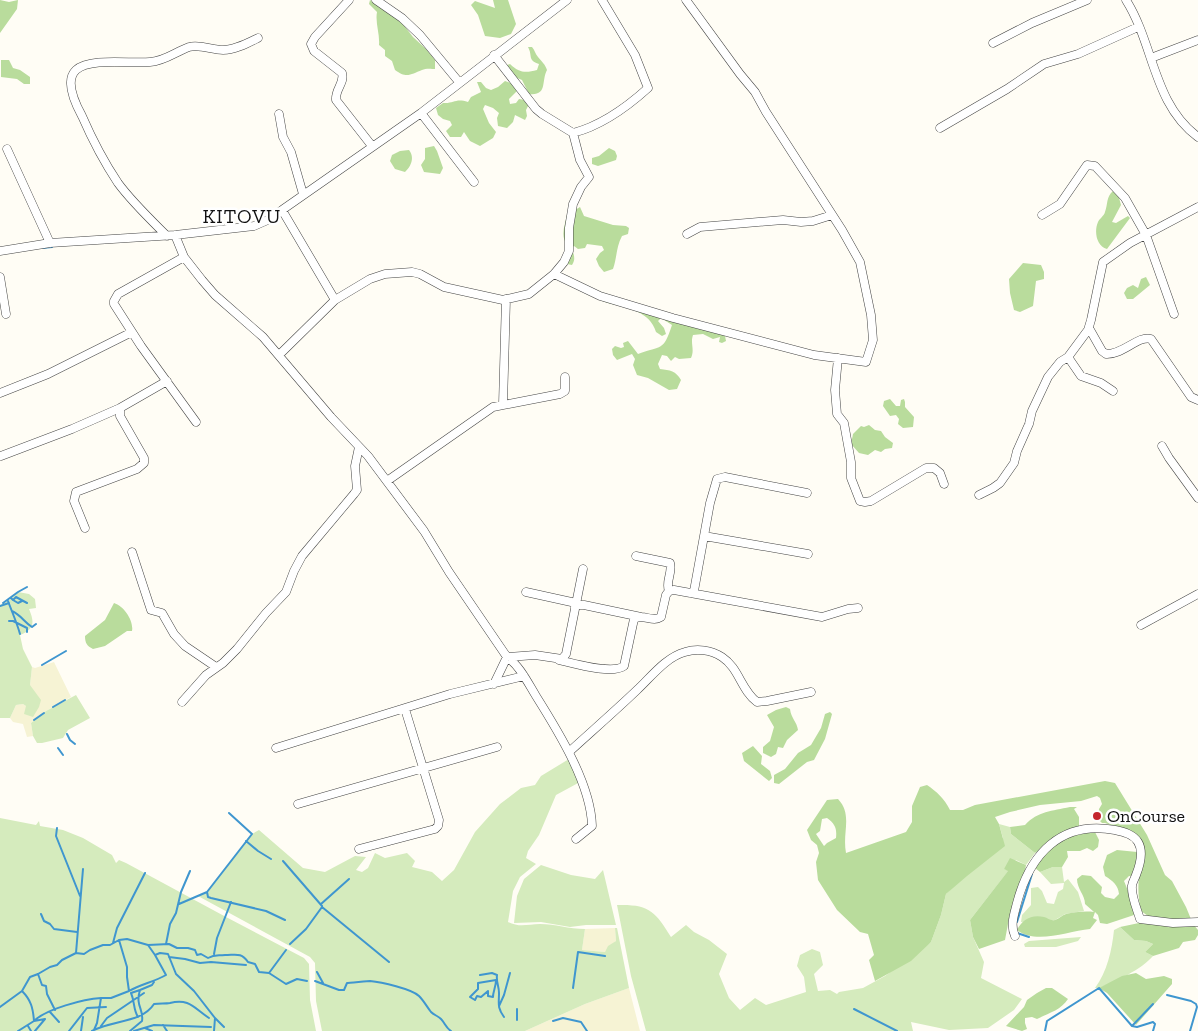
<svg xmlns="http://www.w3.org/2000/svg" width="1198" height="1031" font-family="'Zilla Slab',serif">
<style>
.farmland{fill:#f6f3d4}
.green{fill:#d5ebbd}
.forest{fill:#b9dc9c;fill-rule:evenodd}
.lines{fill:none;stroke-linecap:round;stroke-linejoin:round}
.stream{stroke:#3f96cf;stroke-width:2}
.minor-casing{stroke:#444;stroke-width:9}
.minor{stroke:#fff;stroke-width:8}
.poi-dot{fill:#c4262e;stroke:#fff;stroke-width:2}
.labels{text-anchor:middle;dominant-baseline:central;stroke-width:5;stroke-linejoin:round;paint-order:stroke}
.poi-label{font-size:18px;fill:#111;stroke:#fff;text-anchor:start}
.quarter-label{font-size:20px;letter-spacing:1px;fill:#111;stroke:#fff}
</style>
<rect width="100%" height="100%" fill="#fffdf5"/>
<!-- farmland -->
<path class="farmland" d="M54,662L71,697L46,711L31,723L33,736L27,737L23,724L13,722L10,718L16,705L23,704L26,706L33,717L30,685L32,667L35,668Z
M615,928L616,941L605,952L582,950L585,929Z
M629,988L640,1031H525L585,1004Z"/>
<!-- green -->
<path class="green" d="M18,592L29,594L35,599L36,608L29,609C35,623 34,629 20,635L23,649L32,667L30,685L41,700L39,707L33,717L24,714L26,706L23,704L16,705L10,718H0V605L8,601Z
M76,695L90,718L68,730L63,738L42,743H37L33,736L31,723L46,711Z
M569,759L580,782L556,795L539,835L528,851L526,858L536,864L520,877L513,891L508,922C520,928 528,924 540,924C555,924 569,929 585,929L582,950L605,952L608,946L616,941L615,928H617L629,988L585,1004L525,1031H322L316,1001L315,963L310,957L198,896L207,892L252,834L259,830L303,868L325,872L355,856L366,857L356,870L362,872L368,868L375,853L385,858L407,853L415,861L412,867L432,872L442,881L454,870L475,832L500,804L521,788L535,785L541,776Z
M0,818L36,825L39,821L40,826L63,830L83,838L112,855L116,863L119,860L126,863L226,917L304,958L309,964L310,1000L316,1031H0Z
M999,824L1010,827L1011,834L1035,853L1026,865L1016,860L1004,869L1009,870L970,920L973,937L984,962L981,978L1022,999L1014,1010L988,1028L949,1030L911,1022L913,1031H646L631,976L617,905C649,904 655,911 671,937L686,925L694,932L709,940L727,954L719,974L729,998L740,1010L755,998L766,1005L806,992L804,977L797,966L800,955L812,949L820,952L823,965L814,974L818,991L830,990L837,994L839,992L863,988L885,976L931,942L941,915L946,894L1003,838Z
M541,865L571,875L595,879L603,870L616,925H586L570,927L541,922L514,923L517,896L524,879Z
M1053,867H1062L1064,882L1068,879L1078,892L1084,911L1065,914L1055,920L1021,922L1022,915L1031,905V888L1038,887L1042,891L1047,903L1054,904L1058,892L1063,889L1064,883L1051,884L1040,872Z
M1120,927L1134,940L1146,941L1153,944L1145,952L1153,956C1141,970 1116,981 1099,988H1095C1107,972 1112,950 1114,930Z
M1081,937L1078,941L1056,947H1025L1024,944L1029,941Z"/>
<!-- forest -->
<path class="forest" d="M0,0L9,2L18,0L17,9L0,33Z
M370,0L399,19L413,37L426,49L435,60V69C432,69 426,68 422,70C411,74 407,79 395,70L392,61L385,56V50L379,45C380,34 375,23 377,12L369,4Z
M493,0H508L516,24L511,34L500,38L485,36L478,15L471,5L475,1L495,8Z
M528,47H532C535,50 535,54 538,57C542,62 545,64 547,70C541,81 548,96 529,94L522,80L515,77L507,65L510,64C519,73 526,73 537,70L539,64C527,60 533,56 528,47Z
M1,60H9L13,68L20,70L30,77V84H24L17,79L1,77Z
M505,81L511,83L517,91L509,99L510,104L516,103L519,99L525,100L529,104L526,110L527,116L525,120L515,115L513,122L507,128L498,126L497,118L499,113L493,108L485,105L483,109L489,123L496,132L493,138L480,146L470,141L464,132L461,137H450L446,131L452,125L450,121L443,119L438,115L436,108L443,103C454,104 455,98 468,102L471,97L481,92L477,82H481L486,88L491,90L498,87Z
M434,146L437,151L443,168L440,174L424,172L421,165L425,159V148Z
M609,148L615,151L617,156L616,160L598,166L592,164V158L599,156Z
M409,150C415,157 411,167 405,172L395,169L390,161L392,155L400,151Z
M1113,191L1118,194L1121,205L1112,222L1116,223L1128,216L1130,218L1107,249C1096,246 1094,231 1098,222C1100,218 1104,216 1105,212C1108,204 1106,197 1113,191Z
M580,207L584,216L613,225L626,226L629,228L628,234L622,236C616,247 617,258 613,269L604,272L599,266L596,259L600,253L604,250L602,246L587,244L585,248L578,249L574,246L571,248C574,254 576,259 572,265L567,264L564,255L567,244C560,237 565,224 567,215Z
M1023,263L1041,265L1044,272V279L1036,281L1033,306L1020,312L1014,310L1010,293L1009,279Z
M1146,277L1150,285L1133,299H1127L1124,293L1127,288L1133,285L1138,288L1141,279Z
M577,283L620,299L720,330L725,336L726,341L722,343L719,342L720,337L713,339L703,334L693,335C690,344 695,349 691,358L679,359L675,357L671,361L667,356L662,355L658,364L660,369C670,370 676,371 681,380L677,389L669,390L648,378L637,375L633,365L635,359L632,354L617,360L613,355L612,349L615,346L621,348L624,347L623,343L628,341L638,354C662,345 663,352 672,325L661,318L658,321L664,328L666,334L662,336L656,332C650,311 627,308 608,303C598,300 589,294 579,290Z
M890,399L896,406H900L901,400L904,399L905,402V407L914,417L913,427L903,428L898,424L899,419L896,415L890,416L883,406L884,401Z
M869,425L875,430L881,431L885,437L893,443L892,448L885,449L881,452L875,450L868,455L859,453L851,444L853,434L861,426L864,427Z
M114,603C124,606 134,621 132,631H127L105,646L93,649C87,646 85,643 85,636L105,620Z
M786,707L790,709C791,718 797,722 798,730L787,740L783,748L778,747L776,754L771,757L763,753V747L770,741L774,727L767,715L776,710Z
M830,712L832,714L825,739L814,760L807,762L779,784L774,783V775L785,769L798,753L811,745L821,728L825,714Z
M753,746L762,756L761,764L770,771L772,778L769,781L744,761L742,753Z
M1105,781L1115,783L1147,835L1165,875L1172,881L1186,907L1193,924L1198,930V935L1195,940L1183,942L1179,948L1153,956L1145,952L1153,944L1146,941L1134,940L1120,927L1139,923H1158L1141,911C1136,889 1139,875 1143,853L1130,832L1105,823H1102L1098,819L1099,809L1102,804L1100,798L1097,796L1081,801L1040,805L1010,812L995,817L999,824L1005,846L967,876L946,894L941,915L931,942L911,961L875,981L869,960L874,955L868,934L860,932L837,910L818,880L816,862L819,853L817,845L811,840L807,830L827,800L838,799C853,815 842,832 846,853L906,832L912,822V806L920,787L927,785C937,792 944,798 950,810H963L975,805ZM827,818C835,824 837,828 836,838L827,843L824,846L816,834L820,831L822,819Z
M1070,807H1077L1074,809L1079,817V828L1056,837L1035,853L1011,834L1010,827L1025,825C1038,811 1052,811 1070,807Z
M1095,832L1099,840L1098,847L1093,851L1087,848L1080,851H1067L1068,857L1062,867H1053L1040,872L1035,868C1040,861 1044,853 1049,848C1062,837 1079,834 1095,832Z
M1117,850L1137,852L1138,858L1134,876H1129L1124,881L1135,908L1134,915L1107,924L1100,923L1098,915L1095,912L1093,918L1097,920L1090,929C1068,931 1036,945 1017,930C1022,920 1031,914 1044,917C1048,918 1050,921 1055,920C1059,919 1062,915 1066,914C1074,912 1085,911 1094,912L1085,904C1085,895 1077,889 1077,879L1082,875L1091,876L1102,887L1101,893L1105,897L1114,899L1119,894C1118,885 1113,881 1105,876L1103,867L1107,855Z
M1010,858L1026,865L1024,876L1010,913L1005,940L979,949L973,937L970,920L1008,871L1004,869Z
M1136,973L1146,979L1164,976L1172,979V984L1136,1025L1107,993L1099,988L1122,976Z
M1046,988H1052L1068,999C1061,1010 1049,1013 1037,1019L1032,1017L1025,1018V1023L1027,1029L1022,1031L1006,1026L1024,1007L1027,1000L1037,993Z"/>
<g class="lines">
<!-- stream -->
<path class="stream" d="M42,248L52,247
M11,598L13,600L16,597L27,603
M13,600L18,603L22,601
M8,601C12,612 17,623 20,634
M3,603L18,592L27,587
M0,606L9,603
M12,611C21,615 24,622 32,627L36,624
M9,621H13L27,628V632
M42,665L66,651
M53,707L65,700
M34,720L44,713
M67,734L70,740L75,744
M58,748L63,755
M57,828L56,836L80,896
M246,841L258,851L271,859
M283,861L322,906
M207,892L208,897L211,898L266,911L285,920
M179,904L207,892L252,834L229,813
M321,904L349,879
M41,914L44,921L50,924L54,929L77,932
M1017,922L1032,874
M1017,933L1029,937
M113,943L117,928L145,873
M166,944L170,924L176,913L181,892L190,871
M290,944L306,929L322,907L389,962
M148,945L155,955L160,953L168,954L176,974L194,991L215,1018L214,1031
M76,953L83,869
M214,954L217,938L231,902
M169,957L185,959L200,963L211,962L246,965
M317,972L323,983
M269,973L286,950
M38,974L42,985L46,986L47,994L55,1010
M480,975L492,973L497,975C496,982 499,986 499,993C499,1004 497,1007 504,1017
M496,980C496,987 493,991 493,997L488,996V991L481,997L477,996L475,1000L470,997L478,989V983Z
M315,981L339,990H344L347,983C348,983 369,981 370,981C381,982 412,989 419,996C424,1001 427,1007 431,1012C434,1015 438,1016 441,1019C445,1023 446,1028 451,1031
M573,988L578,952L605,956
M22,991C31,1000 33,1008 34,1021
M129,991C141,984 154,982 166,975L155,955
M1167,995L1191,1001L1196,1004L1197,1007L1190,1031
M499,1006L504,995L510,973
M0,1007L22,991L30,977L38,974L50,967L57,965L62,960L76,953L84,954L90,950L103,945H110L119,940L127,939L148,945L169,944L177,948H188L195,950L197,955L201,954L208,958C215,954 218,956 225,955C236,955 241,952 248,962L255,964L259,972L269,973L286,984L297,979L307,981
M854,1009L897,1031
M50,1012L59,1022
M138,1017C133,1009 135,1002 131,993L140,990
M215,1018L224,1027
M517,1020V1009
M34,1021C46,1009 84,999 101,998
M553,1021L563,1018L581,1022L587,1031
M163,1025L167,1031
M28,1026L31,1031
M101,1026L107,1018L144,993
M1132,1026L1153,1004
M145,1028L152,1031
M94,1030L97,1023L101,998H111L129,991L127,977V967L119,940
M18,1031L34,1021L45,1019
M35,1031L45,1019
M69,1031L87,1008L106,1007
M81,1031L83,1017
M92,1031C112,1020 142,1023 154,1004C160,1003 165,1004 170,1003C189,998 194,1008 209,1018
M130,1031L142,1021C144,1009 135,1006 140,990L152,985L154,982
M134,1031L154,1025L211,1027
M1045,1031L1047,1021L1099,988L1132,1026L1137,1027L1153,1022L1155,1024L1153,1031"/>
<defs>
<path id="minor" d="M349,0L315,37L311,44L314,51L342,73C345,83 335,89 336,100L372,146
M376,0L402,18L420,35L459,82
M1126,0C1154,44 1153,104 1198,137
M993,43L1032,23L1087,0
M1151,58L1198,40
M421,113L474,182
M279,114L283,137L291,152L303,194
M940,128L1007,89L1044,64L1078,54L1138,27
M573,133C600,126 627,107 648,88L635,55L602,0
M7,149L50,243
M282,210L335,300
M1042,215L1060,204L1087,165L1095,166L1125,198L1146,235L1174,314
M687,234L700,227L783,220L801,222L813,221L832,215
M175,235L184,257L202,280L215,295L263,337L331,417L368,456L424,531L449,572L507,657C520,666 528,683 536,696C558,731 591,784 592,826L576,839
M167,236C150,219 132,202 118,183C104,162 92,139 82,116C76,105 64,81 76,70C90,57 132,64 150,62C165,61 175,52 189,47C200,44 212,50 223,50C235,50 248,43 258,38
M0,251L50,243L175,235L254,226L270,219L282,210L421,113L567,0
M184,257L118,294L114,301V304L141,346L196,422
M554,274L600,296L673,318L814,355L866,362L873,340L871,315L860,262L842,230L766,112L755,92L740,74L686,0
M0,277L6,314
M1089,328L1102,351L1106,354C1123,355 1138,335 1151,339L1191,397L1198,400
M279,355L335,300L370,279L385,274L412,272L420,274L444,287L503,300L529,294L554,274L564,262L569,251V228L573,204L581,187L589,177L580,160L573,133L542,114L536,109L494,55
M1068,357L1081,376L1101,383L1113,391
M838,358L835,390L837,414L844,423L851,462V478L860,501L865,502L871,501L926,468H934L940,473L944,484
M0,393L48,374L132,332
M503,404L506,299
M1162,446L1169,458L1198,498
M1,456L72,429L120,408
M387,481L493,407L560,394L565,391V377
M979,495L993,488L1000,483L1014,463L1017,451L1029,424L1032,411L1048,377L1060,362L1068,357L1088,330L1091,320L1103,262L1130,243L1198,207
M85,528L74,501L76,492L137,469L144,463V458L120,416V408L167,381
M704,536L808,554
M132,552L151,610L162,613L174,634L185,646L216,667
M636,556L670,563C673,572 665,582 669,591
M526,592L576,603
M690,593L694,591L710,503L717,479L725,477L807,493
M575,607L578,605H584L641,617
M1141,625L1198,594
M559,660C573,663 612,675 624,666L634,619C644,613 652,623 661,617L666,595L669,591L674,590L822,617L848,609L858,608
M494,684L507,657L535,655L562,659L566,654L583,569
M182,702L206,675L223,663L237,649L266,613L286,592L294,571L302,556L354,494L357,490L355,466L359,447
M276,748L450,694L524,676
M569,752C592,731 615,711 637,690C651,677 666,657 685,652C697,648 711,650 722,657C739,668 741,690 757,702L767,701L811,692
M298,804L497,747
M359,849L435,829L438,826L439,820L405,709
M1015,936C1010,925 1014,915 1017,903C1030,854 1061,820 1115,830C1124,832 1133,834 1138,842C1144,852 1140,865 1136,875C1135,878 1132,883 1132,886C1131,896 1137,909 1140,919L1173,923L1198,922"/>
</defs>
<!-- minor casing -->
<use href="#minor" class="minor-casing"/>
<!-- minor -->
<use href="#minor" class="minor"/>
</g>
<!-- markers -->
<circle class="poi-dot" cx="1097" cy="816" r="5"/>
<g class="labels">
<!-- poi labels -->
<g class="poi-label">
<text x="1107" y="816">OnCourse</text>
</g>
<!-- quarter labels -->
<g class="quarter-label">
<text x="242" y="216">KITOVU</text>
</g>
</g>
</svg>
